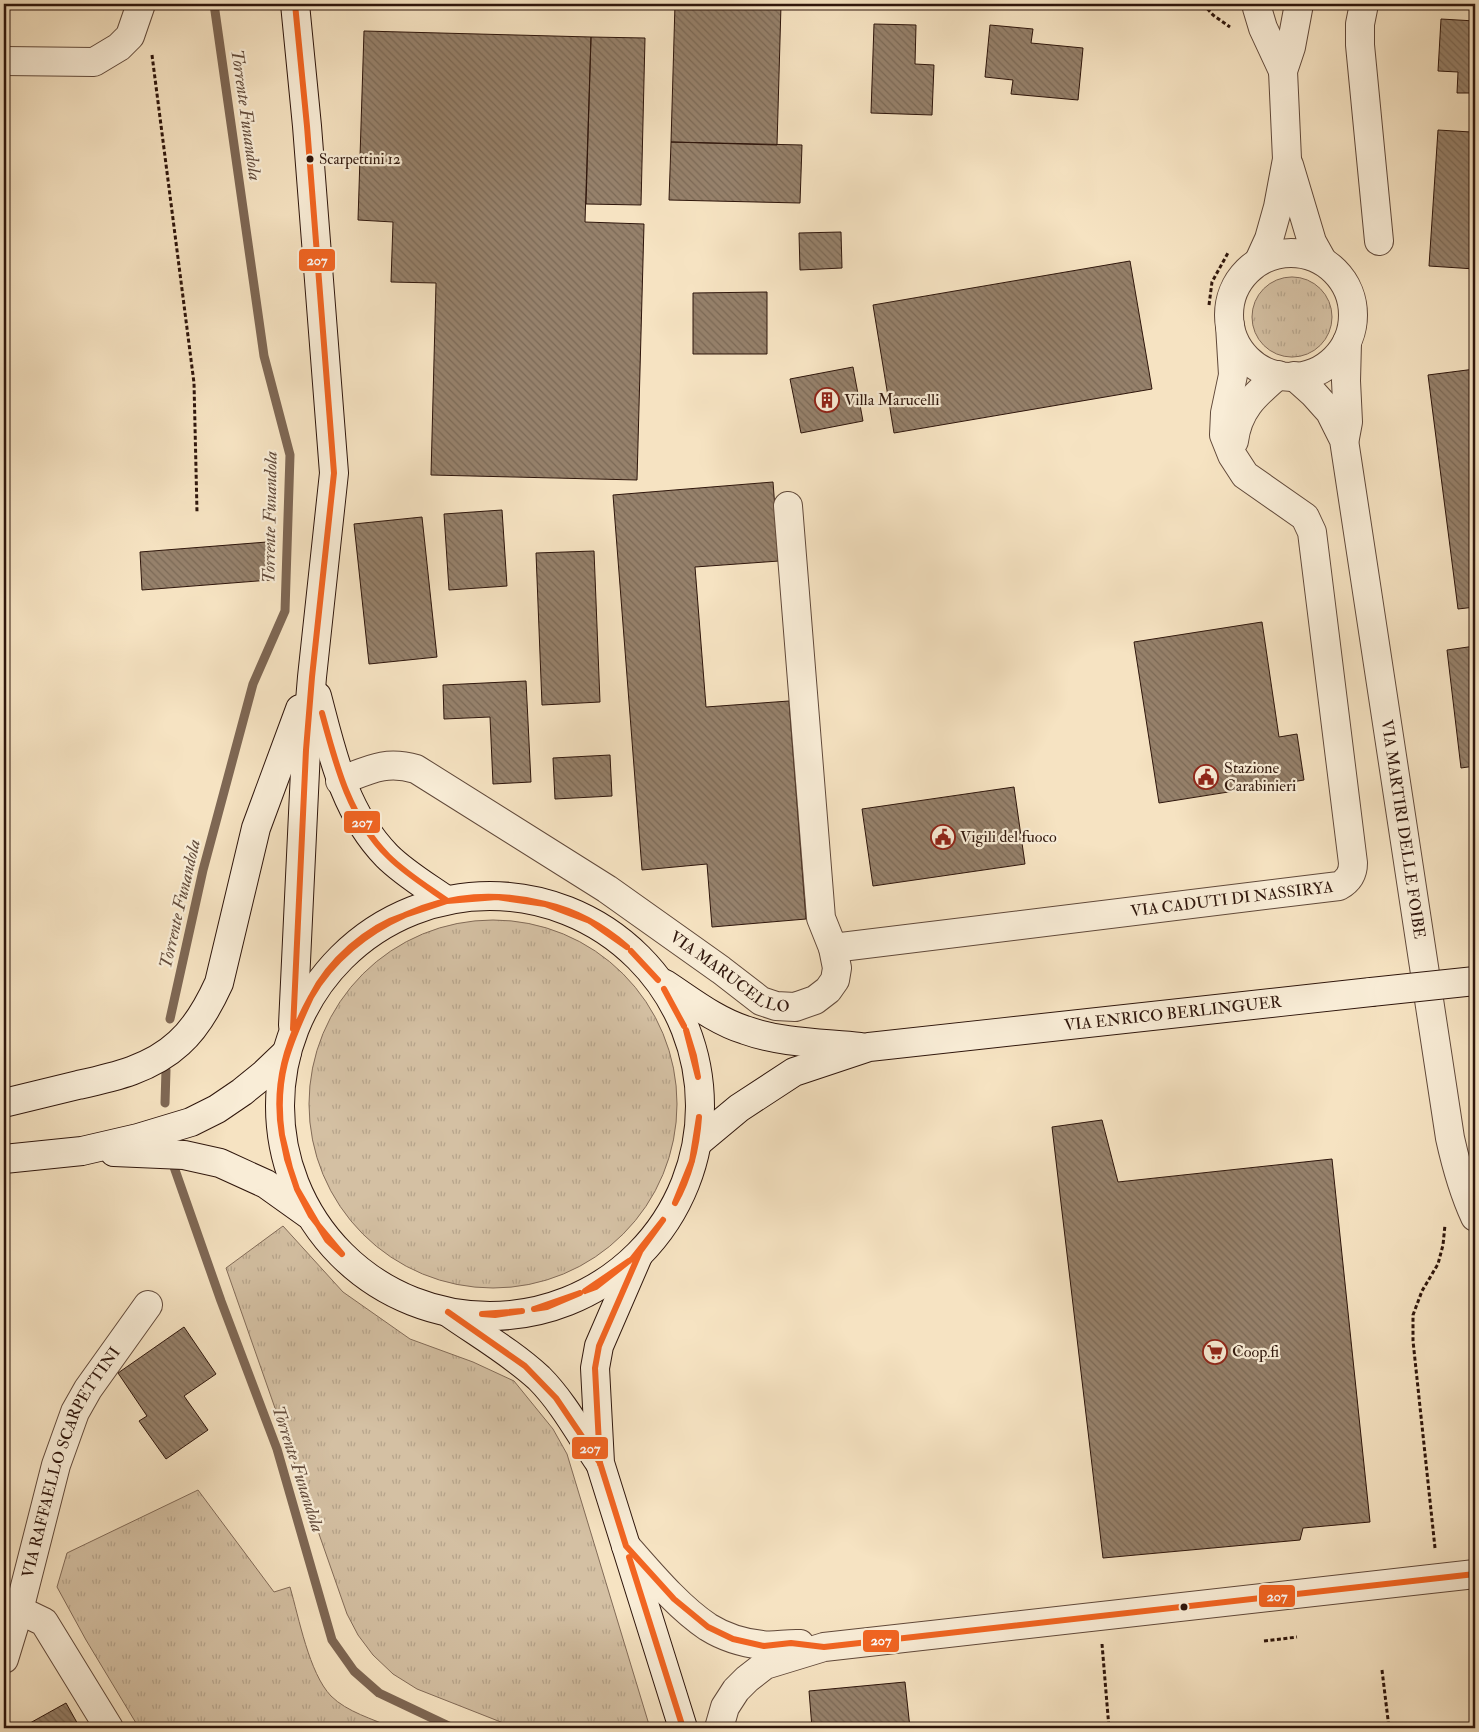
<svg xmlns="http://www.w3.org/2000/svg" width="1479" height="1732" font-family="'IM FELL Double Pica',serif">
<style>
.grass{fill:url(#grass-tufts);stroke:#826b58}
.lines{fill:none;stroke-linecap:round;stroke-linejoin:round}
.stream{stroke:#7e6754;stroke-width:9}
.building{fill:url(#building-back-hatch);stroke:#2f160c}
.street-casing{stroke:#61493a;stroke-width:30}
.secondary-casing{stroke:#2f160c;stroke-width:30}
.path{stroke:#2f160c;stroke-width:3;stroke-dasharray:4 2.5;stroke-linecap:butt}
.street{stroke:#f9edd7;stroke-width:28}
.secondary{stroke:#f9edd7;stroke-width:28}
.secondary-bridge-casing{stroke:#2f160c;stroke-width:30;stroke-linecap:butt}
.secondary-bridge{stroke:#f9edd7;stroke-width:28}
.bus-1-casing{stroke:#f9edd7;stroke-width:10}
.bus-1{stroke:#f26522;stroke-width:6}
.bus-dot{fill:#2f160c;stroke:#f9edd7;stroke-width:2}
.labels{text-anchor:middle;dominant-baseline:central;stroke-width:4.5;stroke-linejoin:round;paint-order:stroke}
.bus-label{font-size:15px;fill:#2f160c;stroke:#f9edd7;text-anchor:start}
.poi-label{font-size:16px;fill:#2f160c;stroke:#f9edd7;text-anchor:start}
.street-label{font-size:16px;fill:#2f160c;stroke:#f9edd7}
.water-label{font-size:18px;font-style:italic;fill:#634c3c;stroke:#f9edd7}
.line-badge{stroke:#f9edd7;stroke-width:2}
.badge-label{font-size:14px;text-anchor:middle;font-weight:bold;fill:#fff}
</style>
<defs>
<pattern id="grass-tufts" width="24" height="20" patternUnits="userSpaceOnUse" patternTransform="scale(1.25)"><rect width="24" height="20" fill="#d4c0a3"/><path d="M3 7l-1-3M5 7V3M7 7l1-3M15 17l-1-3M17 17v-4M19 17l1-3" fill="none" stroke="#b6a48b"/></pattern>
<pattern id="building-back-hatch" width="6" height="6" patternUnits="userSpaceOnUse" patternTransform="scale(1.25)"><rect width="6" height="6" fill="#96816b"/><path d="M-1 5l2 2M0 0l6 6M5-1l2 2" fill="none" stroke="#7b6956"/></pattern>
</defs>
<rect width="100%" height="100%" fill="#f6e3c2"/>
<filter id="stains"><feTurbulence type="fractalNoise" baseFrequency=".004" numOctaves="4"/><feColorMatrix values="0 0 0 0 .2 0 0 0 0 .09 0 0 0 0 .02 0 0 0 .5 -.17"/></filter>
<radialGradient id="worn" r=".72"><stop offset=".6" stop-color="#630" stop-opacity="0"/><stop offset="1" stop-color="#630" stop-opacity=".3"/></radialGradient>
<!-- grass -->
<path class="grass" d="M1252 317a40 40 0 1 1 80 0a40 40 0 1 1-80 0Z
M309 1104a184 184 0 1 1 368 0a184 184 0 1 1-368 0Z
M283,1226L343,1292L410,1339L473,1362L514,1381L553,1429L567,1454L650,1728H516L417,1689L393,1674L373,1655L358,1635L347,1614L226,1268Z
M198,1490L274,1592L290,1587C299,1618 309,1673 331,1696C347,1712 373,1719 393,1728H139L86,1640L57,1587L67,1553Z"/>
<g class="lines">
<!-- stream -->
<path class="stream" d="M170,1019L203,870L253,684L285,611L290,455L264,356L214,4
M165,1103L166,1070
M174,1167L221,1301L277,1449L332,1640L354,1671L379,1693L453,1728"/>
</g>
<!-- building -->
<path class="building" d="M675,4L781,5L777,145L671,142Z
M1441,19L1475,21V117H1472L1474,93H1457L1458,72L1438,71Z
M874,24L916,25L915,64L934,65L932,115L871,113Z
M990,25L1033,29L1031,43L1083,48L1078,100L1011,94L1013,80L985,77Z
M364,31L591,37L585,222L644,224L637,480L431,475L436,283L391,282L393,222L358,220Z
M591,37L645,38L641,205L586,204Z
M1472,117H1475V269L1429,266L1438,130L1471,132Z
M671,142L802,145L800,203L669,200Z
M841,232L842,268L800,270L799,233Z
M1130,261L1152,389L894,433L873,305Z
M767,292V354H693V293Z
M853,367L863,421L801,433L790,379Z
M1475,369V607L1458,609L1428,375Z
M773,482L779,561L695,567L706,707L789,701L806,919L712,927L707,864L642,870L613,495Z
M502,510L507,586L449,590L444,514Z
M422,517L437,657L369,664L354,524Z
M267,542L270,580L142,590L140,552Z
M594,551L600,702L542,705L536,553Z
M1262,622L1279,737L1297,734L1304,780L1159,803L1134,642Z
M1475,646V766L1461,768L1447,650Z
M526,681L531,782L493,784L490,717L444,719L443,685Z
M610,755L612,796L555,799L553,758Z
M1014,787L1025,864L873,886L862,809Z
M1102,1120L1118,1182L1332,1159L1370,1522L1303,1528L1300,1540L1103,1558L1052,1127Z
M184,1327L216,1374L184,1396L208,1430L166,1459L139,1421L147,1416L118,1373Z
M905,1682L910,1728H812L809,1691Z
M66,1703L80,1728H21Z"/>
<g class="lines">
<defs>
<g id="street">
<path d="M1364,4L1360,24V45L1379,241"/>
<path d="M1257,8L1263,28L1283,71"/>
<path d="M4,61L94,62L119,47L130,36L141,4"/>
<path d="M1289,165L1312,242L1322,260"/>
<circle cx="1291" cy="315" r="62"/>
<path d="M1259,261L1269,239L1278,207L1287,159L1283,71L1291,47L1299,4"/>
<path id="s1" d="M1294,376L1313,393L1330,412L1344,440L1450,1138C1456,1165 1463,1191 1475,1217"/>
<path d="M1345,438L1348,422L1346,381L1347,342"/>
<path d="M1234,441C1238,409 1255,395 1278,375"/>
<path id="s2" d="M340,781C369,770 385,760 416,769L607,889L721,970L761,1001L776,1006L795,1007L815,1000L828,990L835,980L837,968L833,948L821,918L788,506"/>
<path id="s3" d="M833,948L1339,886C1348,881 1353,874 1353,863L1312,532L1305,517L1245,475L1232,455L1224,435L1225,413L1233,375L1230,325"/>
<path d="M626,1546C650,1573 678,1607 708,1627C724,1637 744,1643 762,1645C774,1647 787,1643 800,1644"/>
<path d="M19,1610L44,1622L109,1728"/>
<path id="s4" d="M4,1659L19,1610L56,1465L75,1412L88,1389L148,1305"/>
<path d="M719,1728L725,1707L736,1690L747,1679L765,1665L824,1647L1475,1574"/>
</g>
<g id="secondary">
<path d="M317,696C332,753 344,812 387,856C404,873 426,886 446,900"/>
<circle cx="490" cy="1106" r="210"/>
<path d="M665,984C691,1001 716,1021 745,1030C781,1043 822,1043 860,1047"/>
<path d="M293,1025L306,750L312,677L334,473L307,126L295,4"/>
<path d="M4,1103C29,1097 53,1091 78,1085C114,1077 151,1069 179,1043C197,1027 209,1005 219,983L256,828L300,709"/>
<path id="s5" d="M697,1143L739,1108L794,1072L869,1047L1371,992"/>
<path d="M114,1152L184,1155L220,1163L266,1184L308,1214"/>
<path d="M4,1159L82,1151L138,1138L191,1122L217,1109L242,1092L263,1075L287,1052"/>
<path d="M638,1256L599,1346L595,1368L600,1463L683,1728"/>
<path d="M449,1313C479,1334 512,1353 539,1378C563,1402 580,1434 599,1462"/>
</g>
</defs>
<!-- street casing -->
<use href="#street" class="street-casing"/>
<!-- secondary casing -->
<use href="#secondary" class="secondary-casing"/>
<!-- path -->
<path class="path" d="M1203,4L1213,15L1230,27
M152,55L194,383L197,512
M1209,305L1212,282L1229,251
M1435,1548L1413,1341V1315L1422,1291L1438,1264L1443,1245L1445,1225
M1264,1641L1297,1637
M1102,1644L1109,1728
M1382,1670L1389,1728"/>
<!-- street -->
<use href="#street" class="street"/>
<!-- secondary -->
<use href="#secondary" class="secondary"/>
<defs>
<path id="secondary-bridge" d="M1371,992L1475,981"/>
</defs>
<!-- secondary-bridge casing -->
<use href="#secondary-bridge" class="secondary-bridge-casing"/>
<!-- secondary-bridge -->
<use href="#secondary-bridge" class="secondary-bridge"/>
<defs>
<path id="bus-1" d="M322,713C336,765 349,817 388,856C405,873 426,886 446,900
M545,904C576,911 604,927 627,947
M545,904L590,921L627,947
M405,915C449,894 498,892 545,904
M405,915L447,901L497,897L545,904
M631,951L658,980
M631,951L658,980
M664,989L684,1026
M664,989L684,1026
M311,997C329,961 367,927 405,915
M311,997C332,960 367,932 405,915
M293,1029L306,750L312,677L334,473L307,126L295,4
M686,1030L694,1056L698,1077
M686,1030L698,1077
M282,1135L290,1168L297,1189
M282,1135L287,1159L297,1189
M282,1135C273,1084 287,1041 311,997
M282,1135C274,1079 288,1046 311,997
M297,1189L318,1225
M297,1189L311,1216L318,1225
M675,1203L692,1161L699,1117
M675,1203C690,1176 697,1147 699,1117
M318,1225L342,1254
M318,1225L327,1240L342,1254
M632,1259L663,1220
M632,1259L639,1253L663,1220
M585,1291L629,1261
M585,1291L596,1287L629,1261
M534,1309L580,1293
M534,1309L547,1307L580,1293
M448,1312L525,1366L556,1398L600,1463L626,1546L674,1599L708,1627L733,1639L764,1646L791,1643L824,1647L1475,1574
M482,1314L495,1315L522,1311
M482,1314L522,1311
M600,1464L595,1368L599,1346L640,1252
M629,1557L683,1728"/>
</defs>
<!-- bus-1 casing -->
<use href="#bus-1" class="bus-1-casing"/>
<!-- bus-1 -->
<use href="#bus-1" class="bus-1"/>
</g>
<!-- icons -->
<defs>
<symbol id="building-ring" viewBox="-11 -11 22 22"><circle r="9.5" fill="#f9edd7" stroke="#8f2418" stroke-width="1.5"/><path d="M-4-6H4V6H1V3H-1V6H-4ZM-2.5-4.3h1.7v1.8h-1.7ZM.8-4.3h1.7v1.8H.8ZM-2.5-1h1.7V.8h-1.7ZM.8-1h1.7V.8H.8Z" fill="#8f2418"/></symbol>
<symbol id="civic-ring" viewBox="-11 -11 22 22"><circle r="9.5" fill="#f9edd7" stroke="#8f2418" stroke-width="1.5"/><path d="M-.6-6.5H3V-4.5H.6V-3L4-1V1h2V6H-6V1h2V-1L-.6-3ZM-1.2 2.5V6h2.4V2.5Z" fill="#8f2418"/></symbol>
<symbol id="supermarket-ring" viewBox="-11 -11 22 22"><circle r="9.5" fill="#f9edd7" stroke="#8f2418" stroke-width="1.5"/><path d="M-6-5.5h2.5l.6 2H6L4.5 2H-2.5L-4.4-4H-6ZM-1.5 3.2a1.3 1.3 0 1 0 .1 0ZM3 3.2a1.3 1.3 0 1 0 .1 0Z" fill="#8f2418"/></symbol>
</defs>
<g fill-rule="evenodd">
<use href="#building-ring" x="813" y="386" width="28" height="28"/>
<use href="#civic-ring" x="1192" y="763" width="28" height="28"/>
<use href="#civic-ring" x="929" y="823" width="28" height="28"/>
<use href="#supermarket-ring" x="1201" y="1338" width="28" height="28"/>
</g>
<!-- markers -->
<g class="bus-dot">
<circle cx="310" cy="159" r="4.5"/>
<circle cx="1184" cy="1607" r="4.5"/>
</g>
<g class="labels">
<!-- bus labels -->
<g class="bus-label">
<text x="319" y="159">Scarpettini 12</text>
</g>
<!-- poi labels -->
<g class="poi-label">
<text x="844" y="400">Villa Marucelli</text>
<text x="1224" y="768">Stazione<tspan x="1224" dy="18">Carabinieri</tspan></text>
<text x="960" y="837">Vigili del fuoco</text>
<text x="1232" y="1352">Coop.fi</text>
</g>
<!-- street labels -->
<g class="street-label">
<text stroke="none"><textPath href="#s1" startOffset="476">VIA MARTIRI DELLE FOIBE</textPath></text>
<text stroke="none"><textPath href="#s3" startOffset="402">VIA CADUTI DI NASSIRYA</textPath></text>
<text stroke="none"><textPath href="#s2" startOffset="454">VIA MARUCELLO</textPath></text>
<text stroke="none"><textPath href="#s5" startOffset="505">VIA ENRICO BERLINGUER</textPath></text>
<text stroke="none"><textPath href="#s4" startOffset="209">VIA RAFFAELLO SCARPETTINI</textPath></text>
</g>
<!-- water labels -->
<g class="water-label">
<text transform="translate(246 115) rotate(82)">Torrente Funandola</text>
<text transform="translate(270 517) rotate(-89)">Torrente Funandola</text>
<text transform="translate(180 904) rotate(-77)">Torrente Funandola</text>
<text transform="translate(298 1469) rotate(72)">Torrente Funandola</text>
</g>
</g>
<g class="line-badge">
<rect x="298" y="248" width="38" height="24" rx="5" fill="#f26522"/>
<rect x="343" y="810" width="38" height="24" rx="5" fill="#f26522"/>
<rect x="571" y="1436" width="38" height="24" rx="5" fill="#f26522"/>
<rect x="1258" y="1584" width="38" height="24" rx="5" fill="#f26522"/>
<rect x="862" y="1629" width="38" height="24" rx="5" fill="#f26522"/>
</g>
<g class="badge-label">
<text x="317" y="265">207</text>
<text x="362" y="827">207</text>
<text x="590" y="1453">207</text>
<text x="1277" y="1601">207</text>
<text x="881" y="1645">207</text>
</g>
<!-- margin -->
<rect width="1479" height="1732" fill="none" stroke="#f6e3c2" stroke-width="20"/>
<rect x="5" y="5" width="1469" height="1722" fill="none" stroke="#2f160c" stroke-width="2.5"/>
<rect x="10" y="10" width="1459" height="1712" fill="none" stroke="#2f160c"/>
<rect width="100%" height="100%" filter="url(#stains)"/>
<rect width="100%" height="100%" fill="url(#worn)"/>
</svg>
